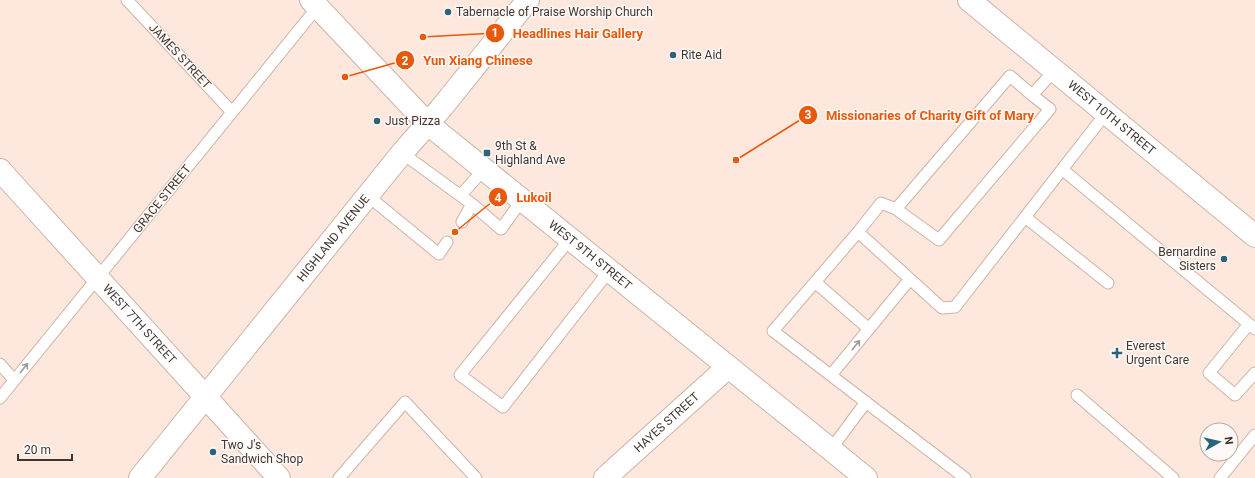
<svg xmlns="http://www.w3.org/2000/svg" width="1255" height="478" font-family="Roboto,sans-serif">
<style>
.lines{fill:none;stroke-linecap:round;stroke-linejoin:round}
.service-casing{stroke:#ccb3a6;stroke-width:13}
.minor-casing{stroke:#ccb3a6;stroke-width:24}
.secondary-casing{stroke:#ccb3a6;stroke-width:24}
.primary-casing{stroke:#ccb3a6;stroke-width:24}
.service{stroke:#fff;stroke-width:11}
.minor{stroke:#fff;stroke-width:22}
.secondary{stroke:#fff;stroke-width:22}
.primary{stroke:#fff;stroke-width:22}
.oneway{stroke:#a09a98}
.poi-dot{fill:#2b637d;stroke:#fef9f6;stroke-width:1.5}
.labels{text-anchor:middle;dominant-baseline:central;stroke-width:3;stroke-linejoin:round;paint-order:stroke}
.poi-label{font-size:12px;fill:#403631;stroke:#fef9f6;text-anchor:start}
.street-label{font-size:12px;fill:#403631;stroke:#fef9f6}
.leader{fill:none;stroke:#e8590c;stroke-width:1.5}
.callout-dot{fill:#e8590c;stroke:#fef9f6;stroke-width:1.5}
.mark-label{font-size:12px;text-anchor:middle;font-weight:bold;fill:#fff}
.callout-label{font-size:13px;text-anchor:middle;font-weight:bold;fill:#e8590c;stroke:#fef9f6;stroke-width:3;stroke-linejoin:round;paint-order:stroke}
</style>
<rect width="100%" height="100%" fill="#fee8dd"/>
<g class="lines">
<defs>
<path id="service" d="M127,0L232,112
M1032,95L1010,76L896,209L939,240L1050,109L1032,95L1054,71
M402,153L472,204L462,222
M1063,170L1255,329
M461,195L484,169
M368,196L439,254L447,242
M472,204L501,229L522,200
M896,209L881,203L858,232L942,308L955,307L1106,113
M1025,217L1108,283
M858,232L773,331L965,478
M570,239L460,375L503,407L609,271
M815,282L869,329
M1249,324L1209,373L1235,395L1255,373
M0,364L14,380
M831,375L910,279
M1077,395L1173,478
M0,398L320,4
M831,449L866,402
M339,478L405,402L476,478
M1220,478L1255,435"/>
<g id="minor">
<path id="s1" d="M969,0L1255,236"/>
<path id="s2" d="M0,170L279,478"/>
<path id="s3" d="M605,478L728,367"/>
</g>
<g id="secondary">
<path id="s4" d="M140,478L402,153L443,106L528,0"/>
</g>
<g id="primary">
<path id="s5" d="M311,0L428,124L866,478"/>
</g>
</defs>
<!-- service casing -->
<use href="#service" class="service-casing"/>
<!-- minor casing -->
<use href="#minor" class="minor-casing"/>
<!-- secondary casing -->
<use href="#secondary" class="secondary-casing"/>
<!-- primary casing -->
<use href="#primary" class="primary-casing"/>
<!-- service -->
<use href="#service" class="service"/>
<!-- minor -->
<use href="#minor" class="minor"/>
<!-- secondary -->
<use href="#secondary" class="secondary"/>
<!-- primary -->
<use href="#primary" class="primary"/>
</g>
<!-- one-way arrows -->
<defs><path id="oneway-shaft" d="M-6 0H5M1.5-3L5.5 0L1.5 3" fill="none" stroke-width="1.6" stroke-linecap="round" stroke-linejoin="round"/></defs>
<g class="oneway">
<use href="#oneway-shaft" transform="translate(856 345) rotate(-51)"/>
<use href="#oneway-shaft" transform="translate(24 368) rotate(-51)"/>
</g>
<!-- markers -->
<g class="poi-dot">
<circle cx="448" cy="12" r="4"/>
<circle cx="673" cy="55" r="4"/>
<circle cx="377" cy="121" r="4"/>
<rect x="483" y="149" width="8" height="8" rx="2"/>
<circle cx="1224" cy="259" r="4"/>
<path d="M1115 347h4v4h4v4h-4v4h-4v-4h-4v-4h4z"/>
<circle cx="213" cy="452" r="4"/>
</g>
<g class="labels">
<!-- poi labels -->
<g class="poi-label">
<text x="456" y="12">Tabernacle of Praise Worship Church</text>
<text x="681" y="55">Rite Aid</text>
<text x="385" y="121">Just Pizza</text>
<text x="495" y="146">9th St &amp;<tspan x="495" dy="14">Highland Ave</tspan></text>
<text x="1216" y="252" text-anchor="end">Bernardine<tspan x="1216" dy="14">Sisters</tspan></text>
<text x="1126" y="346">Everest<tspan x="1126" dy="14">Urgent Care</tspan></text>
<text x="221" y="445">Two J's<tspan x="221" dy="14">Sandwich Shop</tspan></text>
</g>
<!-- street labels -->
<g class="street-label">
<text transform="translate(180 56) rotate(47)">JAMES STREET</text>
<text stroke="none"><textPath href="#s1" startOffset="185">WEST 10TH STREET</textPath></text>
<text transform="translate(162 199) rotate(-51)">GRACE STREET</text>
<text stroke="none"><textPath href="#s4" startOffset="308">HIGHLAND AVENUE</textPath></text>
<text stroke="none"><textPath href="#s5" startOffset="379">WEST 9TH STREET</textPath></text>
<text stroke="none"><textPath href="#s2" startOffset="208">WEST 7TH STREET</textPath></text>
<text stroke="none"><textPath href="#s3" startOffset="83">HAYES STREET</textPath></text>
</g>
</g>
<!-- callouts -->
<path class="leader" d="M423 37L495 33M345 77L405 60M736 160L808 115M455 232L498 197"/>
<g class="callout-dot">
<circle cx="423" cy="37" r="4"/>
<circle cx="345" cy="77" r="4"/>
<circle cx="736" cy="160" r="4"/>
<circle cx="455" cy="232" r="4"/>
<circle cx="495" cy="33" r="10"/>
<circle cx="405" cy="60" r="10"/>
<circle cx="808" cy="115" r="10"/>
<circle cx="498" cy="197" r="10"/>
</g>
<g class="mark-label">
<text x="495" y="37">1</text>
<text x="405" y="65">2</text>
<text x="808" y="119">3</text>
<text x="498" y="202">4</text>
</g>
<g class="callout-label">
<text x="578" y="38">Headlines Hair Gallery</text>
<text x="478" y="65">Yun Xiang Chinese</text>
<text x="930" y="120">Missionaries of Charity Gift of Mary</text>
<text x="534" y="202">Lukoil</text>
</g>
<!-- north arrow -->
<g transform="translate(1219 442) rotate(82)"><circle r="19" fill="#fef9f6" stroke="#b2aba7"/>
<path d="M0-3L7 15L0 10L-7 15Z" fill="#2b637d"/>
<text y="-6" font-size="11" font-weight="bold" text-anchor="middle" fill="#403631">N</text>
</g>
<!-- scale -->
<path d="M18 454v6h54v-6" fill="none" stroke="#403631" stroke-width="2"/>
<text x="24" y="454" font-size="12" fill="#403631" stroke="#fef9f6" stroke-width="3" paint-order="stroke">20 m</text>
</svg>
